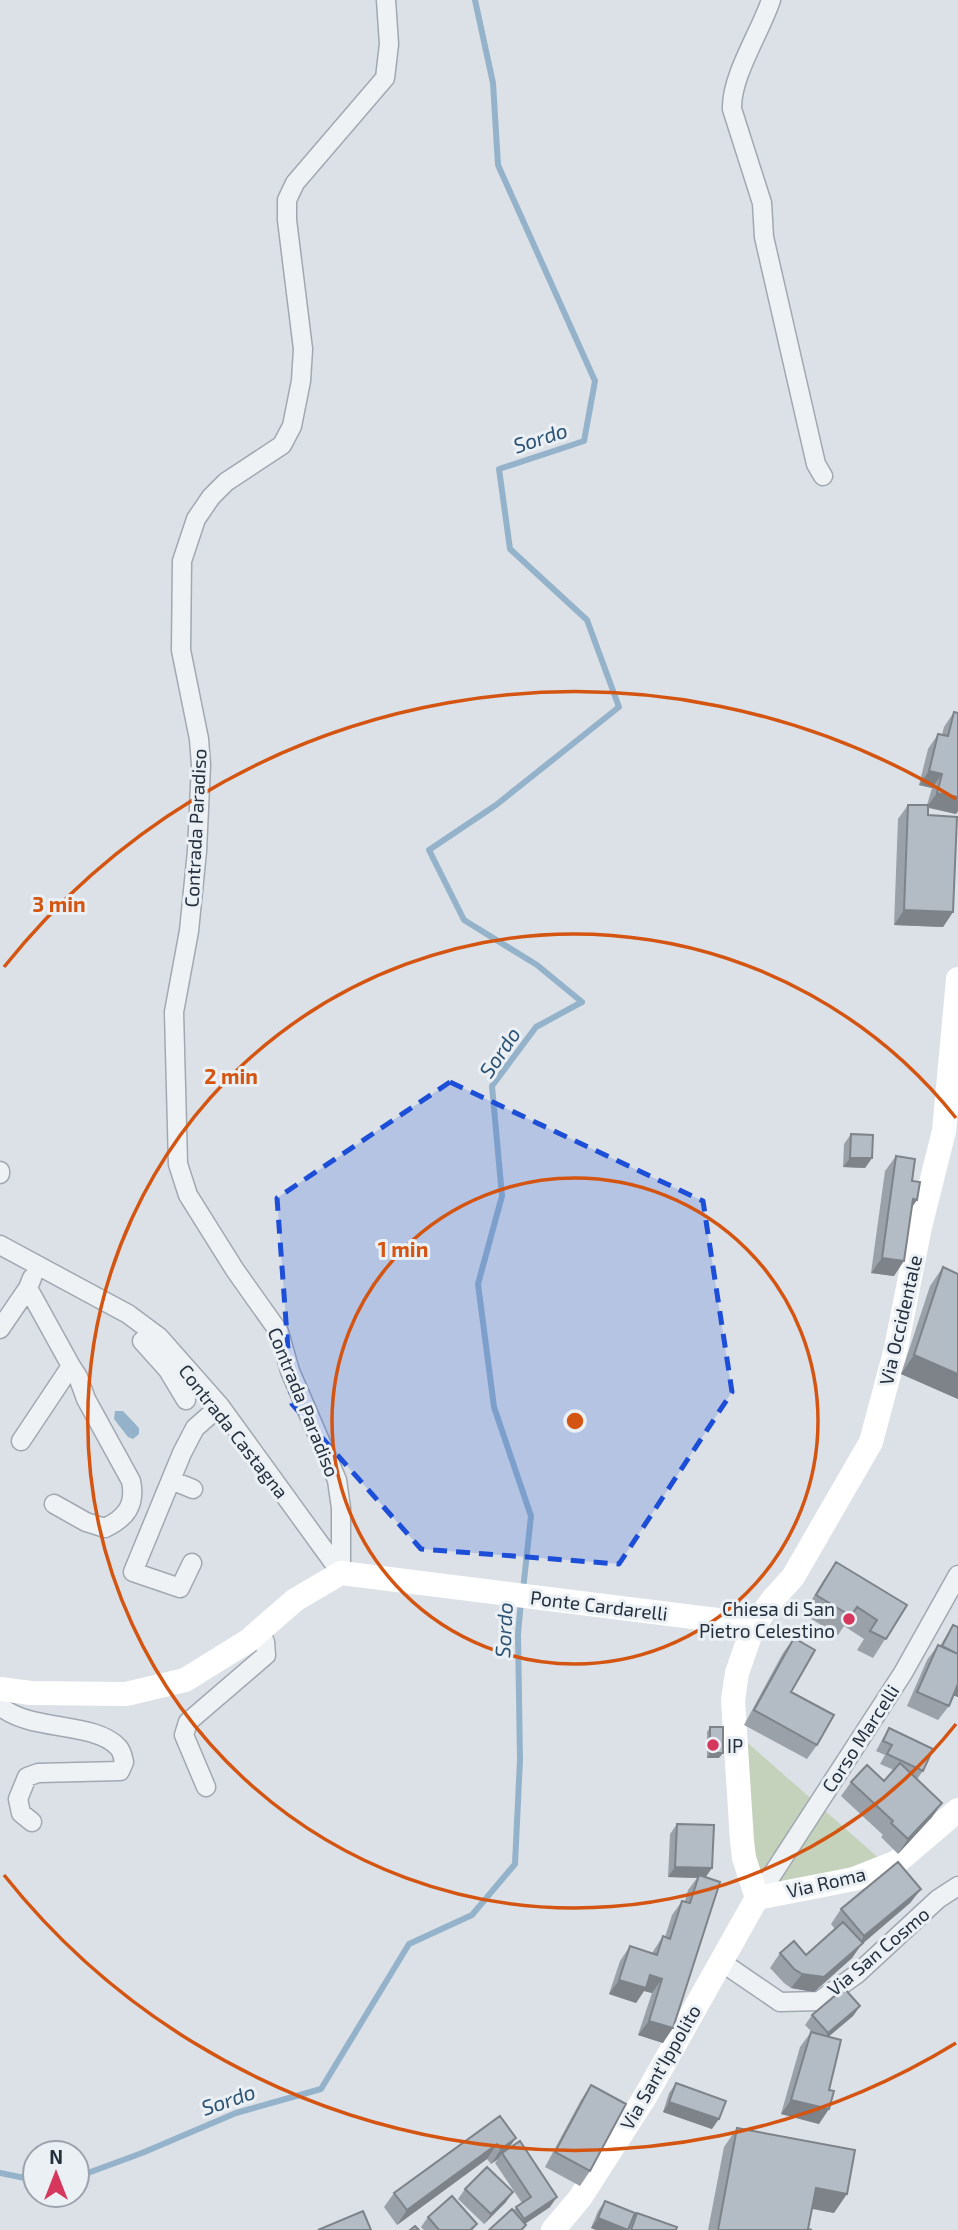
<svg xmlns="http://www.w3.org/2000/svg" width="958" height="2230" font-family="'Exo 2',sans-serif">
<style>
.green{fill:#c4d2bc}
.water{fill:#94b3ca}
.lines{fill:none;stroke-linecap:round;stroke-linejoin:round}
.stream{stroke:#94b3ca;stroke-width:6}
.minor-casing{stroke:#a1a8b1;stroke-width:21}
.minor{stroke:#eff2f5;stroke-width:18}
.secondary{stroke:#fff;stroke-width:24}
.wall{fill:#9aa1a9}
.shaded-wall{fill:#7d8389}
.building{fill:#b3bbc4;stroke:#7d8389;stroke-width:2}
.marked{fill:#1d4ed8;fill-opacity:0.2;stroke:#1d4ed8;stroke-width:5;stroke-dasharray:14 9;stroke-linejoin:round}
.ring{fill:none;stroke:#d45511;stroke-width:3.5}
.poi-dot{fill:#d6375d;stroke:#ebf0f5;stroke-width:2.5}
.labels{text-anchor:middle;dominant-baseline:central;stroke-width:6;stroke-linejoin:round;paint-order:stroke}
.street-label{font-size:19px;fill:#25303e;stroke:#ebf0f5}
.poi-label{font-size:19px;fill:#25303e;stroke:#ebf0f5;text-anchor:end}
.water-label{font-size:21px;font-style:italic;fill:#2d5374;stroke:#ebf0f5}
.centre{fill:#d45511;stroke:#ebf0f5;stroke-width:3.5}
.ring-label{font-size:21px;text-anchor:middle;font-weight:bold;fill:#d45511;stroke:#ebf0f5;stroke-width:6;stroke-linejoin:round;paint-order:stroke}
</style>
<rect width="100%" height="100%" fill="#dce1e7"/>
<!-- green -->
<path class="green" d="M741,1737L881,1860L778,1885L768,1881L756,1868Z"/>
<!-- water -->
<path class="water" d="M115,1411H123L139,1428V1434L133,1439L128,1437L114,1419Z"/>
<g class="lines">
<!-- stream -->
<path class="stream" d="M475,0L493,83L498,165L595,381L584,441L499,469L510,549L587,620L619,707L496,805L429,850L464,920L537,965L582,1002L536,1027L492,1086L502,1196L478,1284L494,1407L531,1516L523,1590
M0,2173L35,2180
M77,2177L142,2153L236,2113L321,2089L409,1944L472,1915L515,1864L520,1760L518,1634L521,1601"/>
<defs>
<path id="minor" d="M771,0C760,33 731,76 732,109L762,203L764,237L816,464L823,476
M0,1171V1174
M0,1245L128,1314L159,1337L220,1406L341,1573
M0,1329L28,1288L32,1278
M142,1341L168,1370
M177,1358L168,1370L186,1400
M21,1441L71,1366L28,1288
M171,1480L193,1489
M54,1504L86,1522L105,1528C126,1518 136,1505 131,1481L86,1399L78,1377L71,1366
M192,1563L180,1588L133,1572L182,1453L195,1428L220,1406
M341,1573V1508L337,1480L290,1371L279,1332L235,1270L188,1195L178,1164L174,1012L189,931L197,851L201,765L199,739L181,650L182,561L196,519L211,497L226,482L282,445L292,426L301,381L303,349L287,220V200L295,183L385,78L389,44L386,0
M0,1706C30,1732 94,1721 118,1747C122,1751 123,1757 124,1762L120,1771L38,1773L27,1777L18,1799L21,1813L32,1822
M206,1787L184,1735L188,1722L266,1655L265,1642L260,1631
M757,1898L903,1673L958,1575
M720,1961L780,2002L819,2001L857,1974L938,1899L958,1886"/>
</defs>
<!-- minor casing -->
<use href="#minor" class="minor-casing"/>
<!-- minor -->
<use href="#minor" class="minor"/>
<!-- secondary -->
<path class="secondary" d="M0,1689L31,1693L126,1694L185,1680L248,1641L295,1600L341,1573L733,1622L753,1627
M757,1898L744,1858L742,1841L733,1700L737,1673L753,1627L773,1599L793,1577L871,1442L896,1348L920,1227L944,1131L958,979
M757,1898L854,1879L897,1862L958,1810
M553,2230L580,2198L645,2097L757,1898"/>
</g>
<!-- wall -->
<path class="wall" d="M958,711V811L956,814L928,808V815L953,912L943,927L894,925L898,819L908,805H927L932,788L919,785L928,749L938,734L942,735L944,727L954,712L957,713Z
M851,1134L872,1158L865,1168L843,1167L844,1144Z
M896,1156L912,1181L917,1200L911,1208L894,1276L871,1273L885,1171Z
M943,1267L958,1274V1399L901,1374L930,1286Z
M836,1562L907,1605L873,1658L857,1650L864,1639L844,1626L838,1635L803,1614L823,1581Z
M953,1625L958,1627V1697L953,1695L949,1706L938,1720L907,1706L927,1660L938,1645L940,1646Z
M794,1638L791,1692L817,1745L807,1759L744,1725L783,1653Z
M710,1727L719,1758H707V1732Z
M889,1728L923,1771L917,1779L942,1803L932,1817L898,1854L881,1837L883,1835L841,1796L851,1782L884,1781L894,1770L880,1764L885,1755L876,1751L883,1738Z
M677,1824L712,1868L705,1877L663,2043L638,2035L652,1993L644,1991L636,2003L609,1994L620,1961L630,1946L652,1953L663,1936L665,1937L672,1915L682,1901H685L688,1890L697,1878L668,1877L670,1834Z
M921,1889L910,1903L861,1945L852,1958L814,1992L791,1988L784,1983L770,1968L780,1953L806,1955L835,1929L831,1924L841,1909Z
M860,2006L853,2016L828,2037L819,2124L781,2114L800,2047L811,2032H812L805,2025L812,2015Z
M676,2083L712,2129L663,2112L669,2093Z
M591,2085L590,2171L580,2186L545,2167L581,2100Z
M500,2116L509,2148L550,2207L525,2224L526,2225L523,2230H489L522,2203L495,2163L498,2159L491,2164L487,2159L397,2225L384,2207L394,2193Z
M737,2128L834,2213L812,2208L808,2229L812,2230H708L724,2147Z
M465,2189L506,2202L484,2224L458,2199Z
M605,2201L632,2222L637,2213L676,2230H596L591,2228L598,2211Z
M428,2217L477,2224L473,2230H424L421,2227Z"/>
<!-- shaded-wall -->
<path class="shaded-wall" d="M929,771L942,774L932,788L919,785Z
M937,793L958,797V811L956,814L927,807Z
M904,910L953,912L943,927L894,925Z
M850,1158H872L865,1168L843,1167Z
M913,1199L917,1200L907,1214Z
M882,1258L904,1261L894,1276L871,1273Z
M914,1355L958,1374V1399L901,1374Z
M958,1682V1697L950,1694Z
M710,1753H723L719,1758H707Z
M942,1803L932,1817L898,1854L908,1839Z
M675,1867L712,1868L705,1878L699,1875L697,1878L668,1877Z
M921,1889L910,1903L861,1945L852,1958L814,1992L791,1988L802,1974L855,1950L864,1936Z
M650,1975L662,1979L652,1993L644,1991L636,2003L609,1994L619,1980Z
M860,2006L853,2016L821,2043L828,2033Z
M649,2021L673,2028L663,2043L638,2035Z
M791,2100L829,2109L819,2124L781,2114Z
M669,2102L719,2119L712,2129L663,2112Z
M516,2138L506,2152L502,2153L498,2159L491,2164L501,2149Z
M497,2144L487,2159L397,2225L407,2210Z
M816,2188L847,2194L834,2213L802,2207Z
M513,2192L506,2202L484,2224L491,2214Z
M557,2197L550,2207L517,2229L524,2219Z
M598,2218L628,2230H596L591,2228Z"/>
<!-- building -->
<path class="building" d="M954,712L958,713V797L937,793L942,774L929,771L938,734L948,736Z
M908,805H928V815L957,817L953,912L904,910Z
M851,1134L873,1135L872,1158H850Z
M896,1156L915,1159L912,1181L920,1182L917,1200L913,1199L904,1261L882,1258Z
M943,1267L958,1274V1374L914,1355Z
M836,1562L907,1605L886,1639L870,1631L877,1620L857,1607L851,1616L816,1595Z
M953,1625L958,1627V1654L942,1646Z
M794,1638L815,1650L791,1692L834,1715L817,1745L754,1710Z
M938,1645L958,1654V1684L949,1706L917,1692Z
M710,1727H723V1753H710Z
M889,1728L933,1749L923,1771L887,1754L892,1745L883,1741Z
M900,1763L942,1803L908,1839L891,1823L893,1821L851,1782L867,1765L884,1781Z
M677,1824L714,1825L712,1868L675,1867Z
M898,1862L921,1889L864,1936L841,1909Z
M699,1875L720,1882L673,2028L649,2021L662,1979L650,1975L646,1988L619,1980L630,1946L657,1955L663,1936L670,1939L682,1901L690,1903Z
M843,1922L863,1943L824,1977L802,1974L794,1969L780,1953L794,1941L806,1955Z
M844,1988L860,2006L828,2033L812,2015Z
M811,2032L841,2040L829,2090L834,2091L829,2109L791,2100Z
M676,2083L726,2101L719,2119L669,2102Z
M591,2085L626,2104L590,2171L555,2152Z
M500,2116L516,2138L501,2149L497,2144L407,2210L394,2193Z
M737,2128L855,2150L847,2194L816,2188L808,2229L812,2230H718Z
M520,2141L557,2197L524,2219L516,2207L531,2197L502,2153Z
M487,2167L513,2192L491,2214L465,2189Z
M452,2196L477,2224L470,2230H439L428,2217Z
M605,2201L635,2213L628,2230L598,2218Z
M512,2209L526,2225L521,2230H489Z
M363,2211L371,2230H318Z
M637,2213L677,2227L676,2230H631Z
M415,2226L419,2230H410Z"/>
<!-- marked area -->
<path class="marked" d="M450,1082L703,1201L732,1392L619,1564L421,1549L292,1404L277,1198Z"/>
<!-- distance rings -->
<g class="ring">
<circle cx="575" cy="1421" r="243"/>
<path d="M956 1724A487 487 0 1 1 956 1118"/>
<path d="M956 2043A730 730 0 0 1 4 1875M4 967A730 730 0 0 1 956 799"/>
</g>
<!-- markers -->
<g class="poi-dot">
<circle cx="849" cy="1619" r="7"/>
<circle cx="713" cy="1745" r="7"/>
</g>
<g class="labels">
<!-- street labels -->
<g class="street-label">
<text transform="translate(195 828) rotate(-87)">Contrada Paradiso</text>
<text transform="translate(900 1320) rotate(-77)">Via Occidentale</text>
<text transform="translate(304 1402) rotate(68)">Contrada Paradiso</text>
<text transform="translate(234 1431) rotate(52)">Contrada Castagna</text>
<text transform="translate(599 1605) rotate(7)">Ponte Cardarelli</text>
<text transform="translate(860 1738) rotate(-57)">Corso Marcelli</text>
<text transform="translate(826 1882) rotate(-13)">Via Roma</text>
<text transform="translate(878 1951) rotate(-40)">Via San Cosmo</text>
<text transform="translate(660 2067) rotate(-60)">Via Sant'Ippolito</text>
</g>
<!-- poi labels -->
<g class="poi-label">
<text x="835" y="1608">Chiesa di San<tspan x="835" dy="22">Pietro Celestino</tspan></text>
<text x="727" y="1745" text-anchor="start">IP</text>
</g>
<!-- water labels -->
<g class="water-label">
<text transform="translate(540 437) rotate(-18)">Sordo</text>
<text transform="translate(499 1052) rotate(-56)">Sordo</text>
<text transform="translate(503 1630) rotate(-87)">Sordo</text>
<text transform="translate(228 2099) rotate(-19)">Sordo</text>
</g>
</g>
<circle cx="575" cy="1421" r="10" class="centre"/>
<g class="ring-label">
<text x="59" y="912">3 min</text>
<text x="231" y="1084">2 min</text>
<text x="403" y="1257">1 min</text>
</g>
<!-- north arrow -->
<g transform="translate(56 2174)"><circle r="33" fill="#ebf0f5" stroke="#9ca3ac" stroke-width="2"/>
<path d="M0-5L12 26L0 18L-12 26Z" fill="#d6375d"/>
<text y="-10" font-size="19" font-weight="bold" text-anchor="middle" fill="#25303e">N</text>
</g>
</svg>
